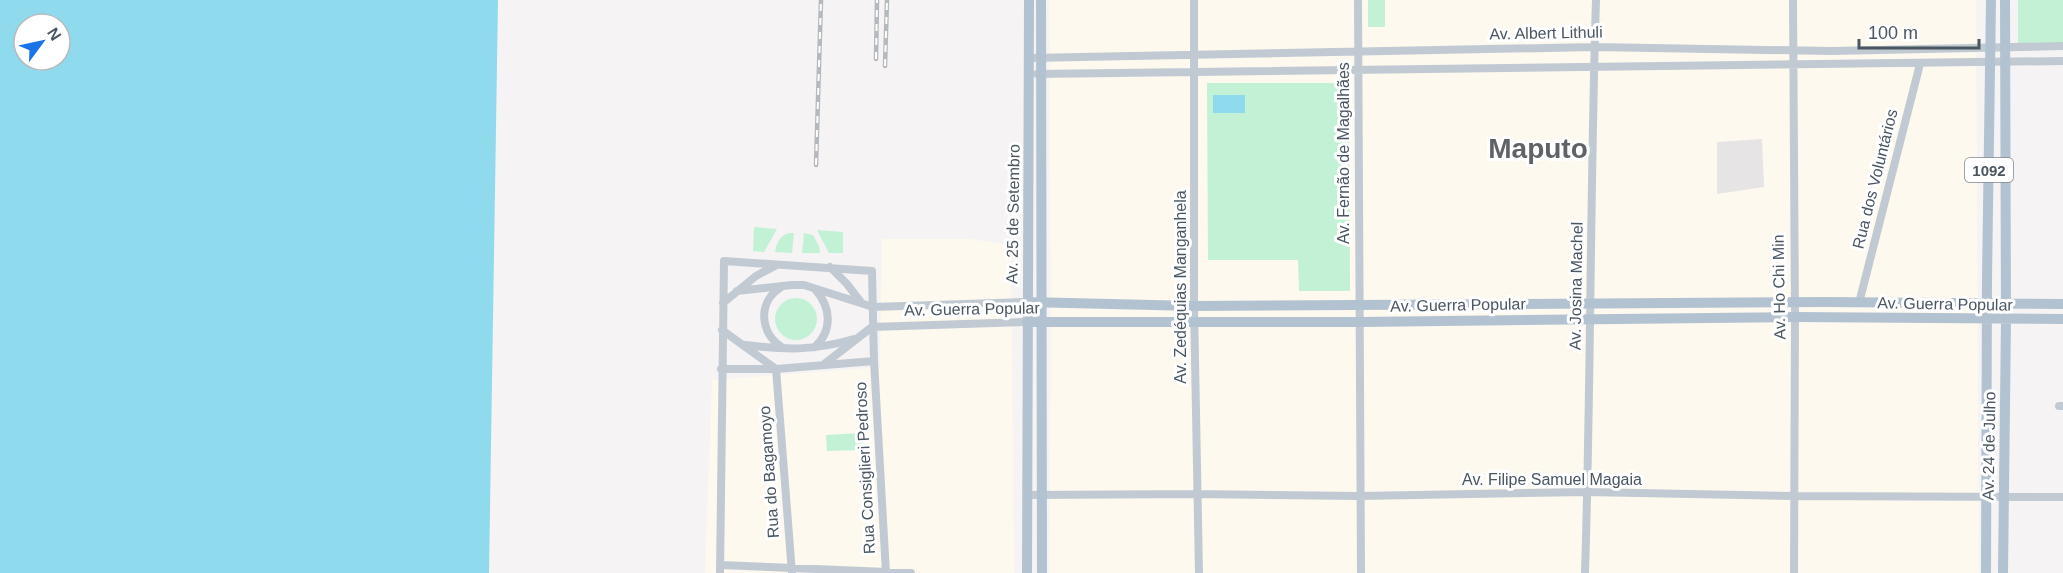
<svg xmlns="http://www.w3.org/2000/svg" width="2063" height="573" font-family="Helvetica,sans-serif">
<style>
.commercial{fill:#fdf9ef}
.education{fill:#e6e4e5}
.green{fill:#c3f1d5}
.water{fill:#90daee;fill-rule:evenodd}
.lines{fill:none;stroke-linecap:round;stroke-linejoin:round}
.minor{stroke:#c1cad2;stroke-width:8}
.major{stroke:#b3c2d1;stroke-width:10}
.rail-casing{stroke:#b5b8bd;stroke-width:4.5}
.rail{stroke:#fff;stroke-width:2;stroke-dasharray:7;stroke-linecap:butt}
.labels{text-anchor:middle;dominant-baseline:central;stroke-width:6;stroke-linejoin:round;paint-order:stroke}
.shield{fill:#fff;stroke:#808990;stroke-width:1.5}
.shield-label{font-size:15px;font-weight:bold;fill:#4a5661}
.street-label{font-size:16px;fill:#4a5661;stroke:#fff}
.town-label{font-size:28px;font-weight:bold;fill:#5f6368;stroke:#fff}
</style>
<rect width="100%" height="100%" fill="#f5f3f3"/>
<!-- commercial -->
<path class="commercial" d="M1049,0H1976L1979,573H1049L1051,337Z
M882,239H970L1011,245L1014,573H705L712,380L880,367Z"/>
<!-- education -->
<path class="education" d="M1762,139L1764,187L1717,194V142Z"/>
<!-- green -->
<path class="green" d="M1368,0H1385V27H1368Z
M2018,0H2063V46H2018Z
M1207,83H1349L1350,291H1299L1298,260H1208Z
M754,227L777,229L764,252L753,251Z
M817,230L843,232V253H829Z
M790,233H794L792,253L775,252C777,242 780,235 790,233Z
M804,233L813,235L819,246L820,253H802Z
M775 319a21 21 0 1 1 42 0a21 21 0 1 1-42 0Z
M861,433L862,450L827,451L826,435Z"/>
<!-- water -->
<path class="water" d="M0,0H498L489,573H0ZM24,24H60V60H24Z
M1213,95H1245V113H1213Z"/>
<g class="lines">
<!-- minor -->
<path class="minor" d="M1194,0V306L1199,573
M1358,0L1361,573
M1793,0L1795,317L1794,573
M1030,58L1595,47L1831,51L2063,46
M1037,74L2063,61
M830,267L847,284L860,301
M780,288C757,303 760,334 783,348
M737,291L792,285H804L873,307L1027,302
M723,303L756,276L775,266
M1859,303L1920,64
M722,330L776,369L792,573
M745,345C787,350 812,351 854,339
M815,347C833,330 831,307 815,289
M823,365L872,327L1027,322
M721,369H776L874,361
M2059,406H2063
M1027,495L1198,494L1360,496L1587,492L1794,496L2063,497
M720,565L911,573
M720,573L724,261L872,271L874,361L886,573
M1585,573C1591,382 1590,191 1596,0"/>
<!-- major -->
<path class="major" d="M1041,0L1042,573
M1027,302L1194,306L1826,302L2063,304
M1027,322H1360L1795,317L2063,319
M1027,573L1029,0
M1986,573L1987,278L1991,0
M2003,573L2006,320L2005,0"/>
<defs>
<path id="rail" d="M876,59L877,0
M885,66L887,0
M816,165L821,0"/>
</defs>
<!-- rail casing -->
<use href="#rail" class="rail-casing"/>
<!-- rail -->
<use href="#rail" class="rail"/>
</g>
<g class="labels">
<!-- shield labels -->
<rect class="shield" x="1965" y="158" width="48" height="24" rx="4.5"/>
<g class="shield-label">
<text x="1989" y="170">1092</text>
</g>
<!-- street labels -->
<g class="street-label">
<text transform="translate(1546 33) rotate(-1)">Av. Albert Lithuli</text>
<text transform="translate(1343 153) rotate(-90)">Av. Fernão de Magalhães</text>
<text transform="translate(1875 179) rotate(-76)">Rua dos Voluntários</text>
<text transform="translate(1013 214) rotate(-89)">Av. 25 de Setembro</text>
<text transform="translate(1576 286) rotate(-89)">Av. Josina Machel</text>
<text transform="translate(1180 287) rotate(-90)">Av. Zedéquias Manganhela</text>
<text transform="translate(1779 287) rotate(-91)">Av. Ho Chi Min</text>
<text transform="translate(1945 304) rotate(1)">Av. Guerra Popular</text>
<text transform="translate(1458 305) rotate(-1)">Av. Guerra Popular</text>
<text transform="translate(972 309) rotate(-1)">Av. Guerra Popular</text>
<text transform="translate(1989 446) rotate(-89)">Av. 24 de Julho</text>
<text transform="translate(865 468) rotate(-93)">Rua Consiglieri Pedroso</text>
<text transform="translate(769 472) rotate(-94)">Rua do Bagamoyo</text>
<text x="1552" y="479">Av. Filipe Samuel Magaia</text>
</g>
<!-- town labels -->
<g class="town-label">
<text x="1538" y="148">Maputo</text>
</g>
</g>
<!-- north arrow -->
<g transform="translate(42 42) rotate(57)"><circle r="28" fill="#ffffff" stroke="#b7bbc0" stroke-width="1.5"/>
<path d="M0-4.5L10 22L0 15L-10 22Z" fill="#1a73e8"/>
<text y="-9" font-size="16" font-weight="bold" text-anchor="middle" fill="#4a5661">N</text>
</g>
<!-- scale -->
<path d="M1859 39v9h120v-9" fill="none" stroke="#4a5661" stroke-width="3"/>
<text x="1868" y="39" font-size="18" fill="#4a5661" stroke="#ffffff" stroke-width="4.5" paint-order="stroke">100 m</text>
</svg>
